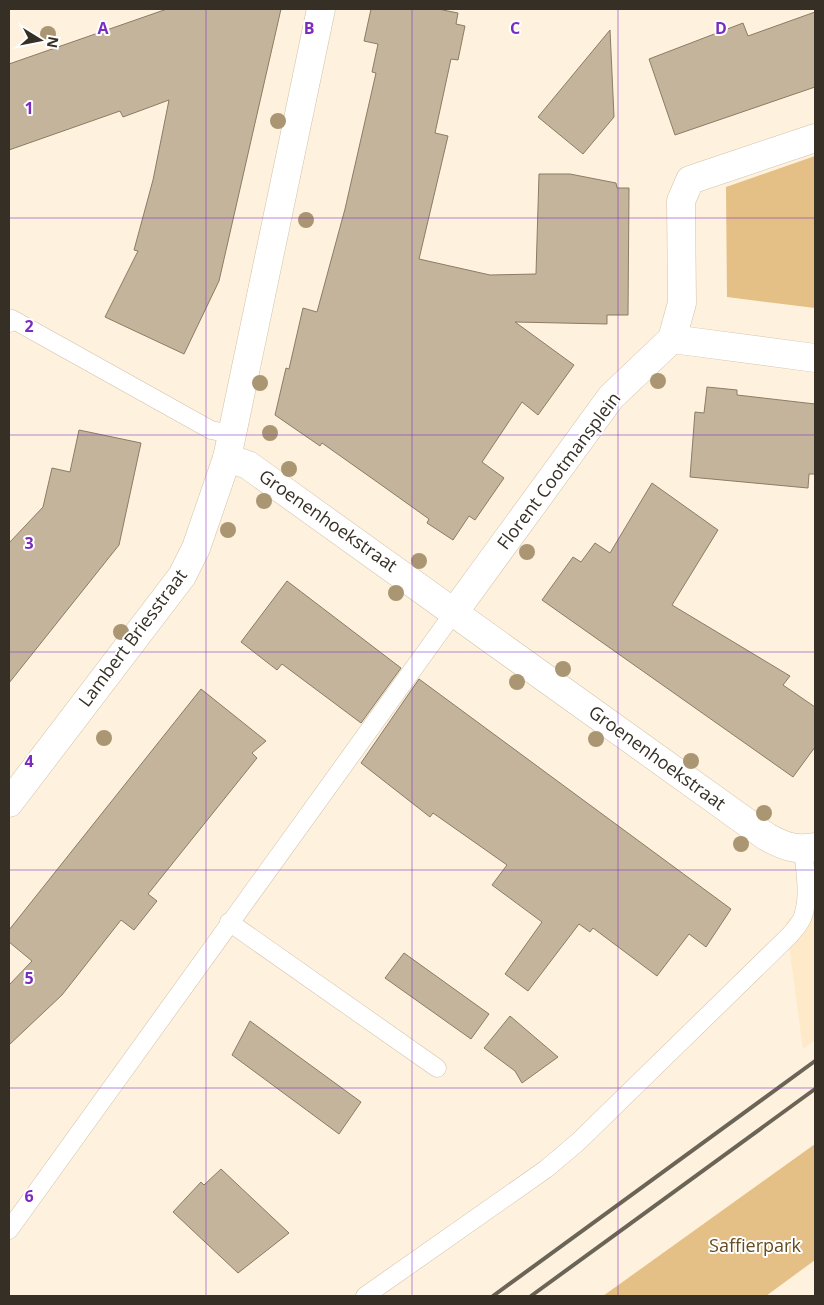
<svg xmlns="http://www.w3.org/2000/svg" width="824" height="1305" font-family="'Open Sans',sans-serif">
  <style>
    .built { fill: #fee9c9 }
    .green { fill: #e4c086 }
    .building { fill: #c4b49c; stroke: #8a7c65 }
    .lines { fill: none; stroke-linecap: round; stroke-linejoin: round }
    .service-casing { stroke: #d1c2a9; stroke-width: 19 }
    .minor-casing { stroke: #d1c2a9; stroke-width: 29 }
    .service { stroke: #fff; stroke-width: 18 }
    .minor { stroke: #fff; stroke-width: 28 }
    .rail { stroke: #6b6457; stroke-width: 4 }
    .tree { fill: #aa9673 }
    .grid { fill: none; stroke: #7b2cbf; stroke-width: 1; stroke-opacity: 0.55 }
    .labels { text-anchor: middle; stroke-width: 4; stroke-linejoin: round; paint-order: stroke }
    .street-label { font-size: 18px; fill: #352f25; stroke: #fff }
    .park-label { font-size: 18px; fill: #654b1d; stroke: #fff }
    .grid-label { font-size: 16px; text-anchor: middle; font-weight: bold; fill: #7b2cbf; stroke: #fff; stroke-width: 4; stroke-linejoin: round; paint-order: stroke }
  </style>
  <rect width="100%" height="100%" fill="#fef1dd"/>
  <path class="built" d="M815,896V1040L803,1049L786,922Z"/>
  <g class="green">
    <path d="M815,156V308L727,297L726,187Z"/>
    <path d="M815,1144V1260L766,1296H603Z"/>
  </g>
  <g class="building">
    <path d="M167,9H281L219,281L184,354L105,317L138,251L134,250L153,180L169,100L123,117L120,111L9,150V64Z"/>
    <path d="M371,9H438L458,13L456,24L465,26L458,60L451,59L435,133L448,136L419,259L490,275L536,274L539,174H570L616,183L617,188H629L628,315H607V324L515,322L574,365L538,415L522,402L482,462L504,478L475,520L469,516L453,540L427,523L429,519L380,484L322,443L320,446L275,415L286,368L289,369L303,308L317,312L345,209L376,73L372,72L378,44L364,41Z"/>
    <path d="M815,12V87L675,135L649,59L743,23L748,36Z"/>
    <path d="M610,30L614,117L583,154L538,117Z"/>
    <path d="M707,387L737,390V395L815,404V474H809L808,488L690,477L695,412L704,413Z"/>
    <path d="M79,430L141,443L119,545L9,683V543L43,507L52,468L70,472Z"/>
    <path d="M652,483L718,530L672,605L790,676L783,685L815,707V747L793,777L542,600L573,557L581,562L595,543L610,553Z"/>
    <path d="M287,581L401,668L361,723L282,664L277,670L241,642Z"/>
    <path d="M419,679L731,909L706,947L689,934L657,976L593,928L590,932L579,924L528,991L505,974L542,922L492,885L507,865L433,813L430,817L361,763Z"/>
    <path d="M201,689L266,741L252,753L257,758L148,894L157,901L134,930L121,920L62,995L9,1045V985L32,961L9,942V930Z"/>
    <path d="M404,953L489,1014L471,1039L385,978Z"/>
    <path d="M510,1016L558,1057L522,1083L515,1071L484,1048Z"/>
    <path d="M250,1021L361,1102L339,1134L232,1055Z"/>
    <path d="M221,1169L289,1233L238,1273L173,1212L201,1182L204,1185Z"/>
  </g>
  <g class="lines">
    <g class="service-casing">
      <g id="service">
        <path d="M9,323L12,319L211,430L231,434"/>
        <path d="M229,922L437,1068"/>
        <path d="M9,1230L455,611"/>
        <path d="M365,1296L546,1169L578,1142L790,935C794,930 801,923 803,916C810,895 805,871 803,849"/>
      </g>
    </g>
    <g class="minor-casing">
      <g id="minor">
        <path d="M672,339L815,358"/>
        <path d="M227,458L248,465L767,837C784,846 796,851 815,847"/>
        <path d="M455,611L611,397L672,339L682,303L681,201L690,180L815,138"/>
        <path d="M9,803L182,576L196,548L227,458L321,9"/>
      </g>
    </g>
    <use href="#service" class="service"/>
    <use href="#minor" class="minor"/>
    <g class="rail">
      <path d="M493,1296L815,1061"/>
      <path d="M531,1296L815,1089"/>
    </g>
  </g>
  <g class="tree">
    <circle cx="48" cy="34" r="8"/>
    <circle cx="278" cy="121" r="8"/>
    <circle cx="306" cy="220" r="8"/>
    <circle cx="658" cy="381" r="8"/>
    <circle cx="260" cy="383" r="8"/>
    <circle cx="270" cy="433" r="8"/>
    <circle cx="289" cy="469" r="8"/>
    <circle cx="264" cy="501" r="8"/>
    <circle cx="228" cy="530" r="8"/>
    <circle cx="527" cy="552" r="8"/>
    <circle cx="419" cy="561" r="8"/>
    <circle cx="396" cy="593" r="8"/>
    <circle cx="121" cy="632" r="8"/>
    <circle cx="563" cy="669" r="8"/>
    <circle cx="517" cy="682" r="8"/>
    <circle cx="104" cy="738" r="8"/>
    <circle cx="596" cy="739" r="8"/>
    <circle cx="691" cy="761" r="8"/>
    <circle cx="764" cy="813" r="8"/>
    <circle cx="741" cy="844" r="8"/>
  </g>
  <path class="grid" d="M206,9V1296M412,9V1296M618,9V1296M9,218H815M9,435H815M9,652H815M9,870H815M9,1088H815"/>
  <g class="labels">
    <g class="street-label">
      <text transform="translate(559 471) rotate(-53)" y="6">Florent Cootmansplein</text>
      <text transform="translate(328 521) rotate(35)" y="6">Groenenhoekstraat</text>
      <text transform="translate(133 638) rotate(-53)" y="6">Lambert Briesstraat</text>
      <text transform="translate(657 758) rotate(36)" y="6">Groenenhoekstraat</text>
    </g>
    <g class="park-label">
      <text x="755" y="1252">Saffierpark</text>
    </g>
  </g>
  <g class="grid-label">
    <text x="103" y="34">A</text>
    <text x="309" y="34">B</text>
    <text x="515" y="34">C</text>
    <text x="721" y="34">D</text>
    <text x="29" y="114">1</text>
    <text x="29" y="332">2</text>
    <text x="29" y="549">3</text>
    <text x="29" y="767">4</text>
    <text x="29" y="984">5</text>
    <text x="29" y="1202">6</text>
  </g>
  <rect width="824" height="1305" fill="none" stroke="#352f25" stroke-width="20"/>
  <g transform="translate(40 40) rotate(100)" stroke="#ffffff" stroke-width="4" paint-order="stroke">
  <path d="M0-4L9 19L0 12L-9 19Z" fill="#352f25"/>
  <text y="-8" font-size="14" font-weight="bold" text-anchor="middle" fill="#352f25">N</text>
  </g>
</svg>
